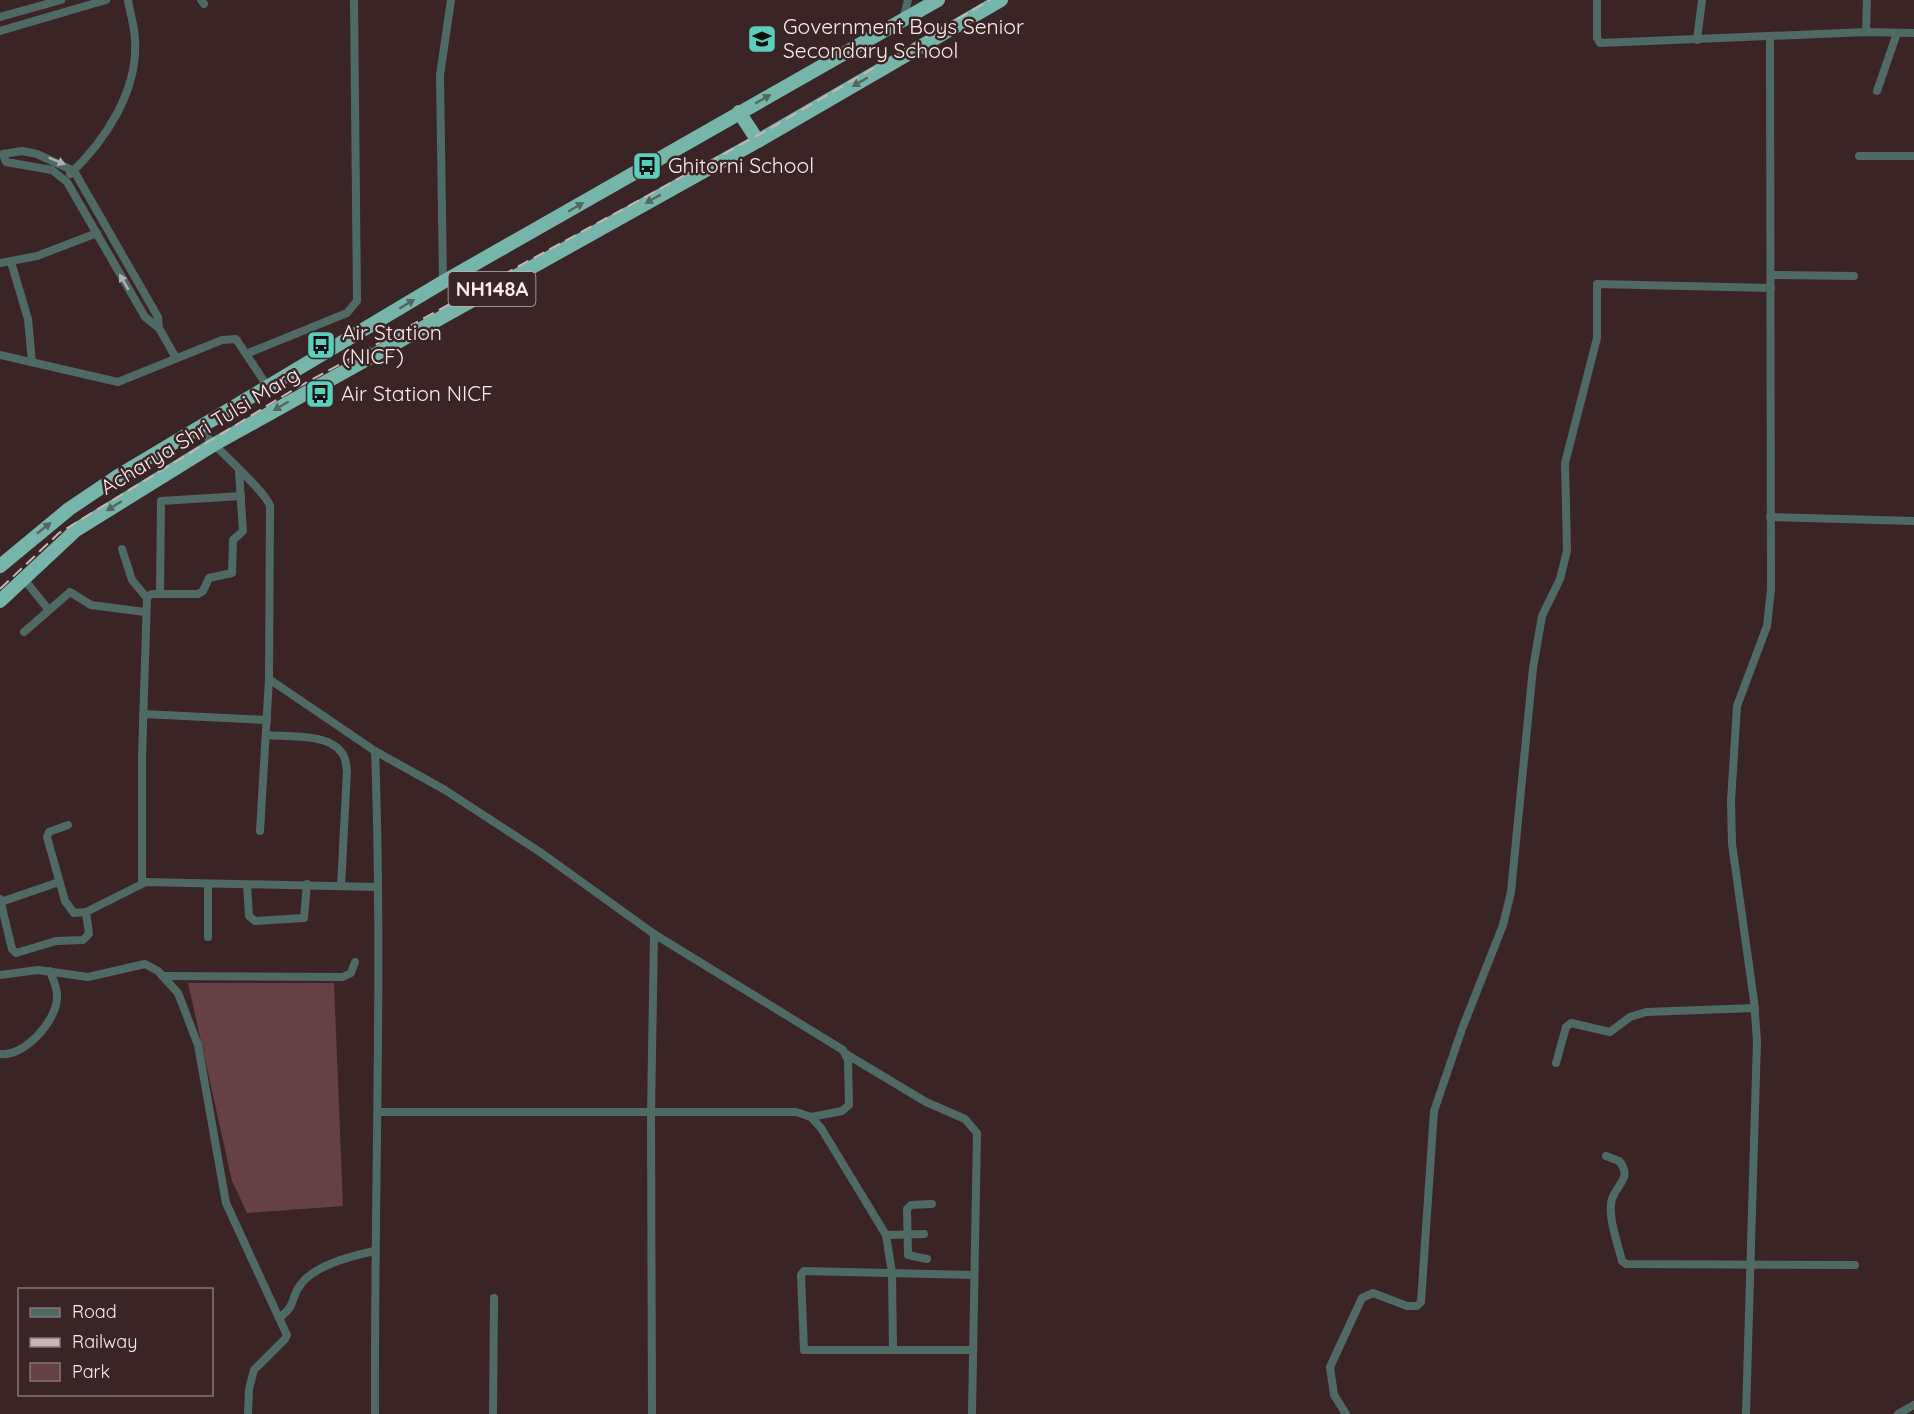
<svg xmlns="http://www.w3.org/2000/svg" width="1914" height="1414" font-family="Quicksand,sans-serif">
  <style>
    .green { fill: #654145 }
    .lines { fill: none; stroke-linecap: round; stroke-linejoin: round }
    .minor { stroke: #4f6a65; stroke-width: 8 }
    .trunk { stroke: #76b5a9; stroke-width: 14 }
    .rail { stroke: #c8b5b7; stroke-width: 2; stroke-dasharray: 12 6; stroke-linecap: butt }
    .oneway { fill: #566561 }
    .oneway2 { fill: #aeb1af }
    .labels { text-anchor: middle; stroke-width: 5; stroke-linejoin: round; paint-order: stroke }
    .shield { fill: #3b2426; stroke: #c2afb1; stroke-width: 1.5 }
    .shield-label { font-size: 20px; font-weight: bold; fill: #fcebec }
    .poi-label { font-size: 21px; fill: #fcebec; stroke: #3b2426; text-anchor: start }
    .street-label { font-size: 21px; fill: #fcebec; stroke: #3b2426 }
  </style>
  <rect width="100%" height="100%" fill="#3b2426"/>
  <path class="green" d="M188,983H334L343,1206L247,1213L232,1181Z"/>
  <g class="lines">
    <g class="minor">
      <path d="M201,0L204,4"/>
      <path d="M1597,0V38L1600,43L1866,32L1914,33"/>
      <path d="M0,17L61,0"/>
      <path d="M903,20L908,0"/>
      <path d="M0,31L106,0"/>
      <path d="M1866,32L1867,0"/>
      <path d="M1697,40L1702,0"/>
      <path d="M1877,91L1897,33"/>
      <path d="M1859,156H1914"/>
      <path d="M70,174C105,141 138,91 135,41C135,27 130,14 128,0"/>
      <path d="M11,262L28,319L32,362"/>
      <path d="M0,263L37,256L97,233"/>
      <path d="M1771,275L1854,276"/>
      <path d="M443,282L440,75L451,0"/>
      <path d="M159,328L145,317L67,182L52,170L6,162L3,154L22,151L37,154L74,171L158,317L159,328L176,358"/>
      <path d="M246,354L347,313L357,301L354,0"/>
      <path d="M0,355L118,382L222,340L236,339L268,387"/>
      <path d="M199,428C213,446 266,491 270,506L269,679L260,831"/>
      <path d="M1770,517L1914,521"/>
      <path d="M122,549L132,580L147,598"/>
      <path d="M23,578L48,609"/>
      <path d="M160,594L161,501L241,496"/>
      <path d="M24,632L70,592L91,605L145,612"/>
      <path d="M269,679L375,751L445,790L540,852L654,934L843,1050L848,1060L849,1105L842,1111L811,1117"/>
      <path d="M143,714L267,720"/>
      <path d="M266,735C286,737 329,733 342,753C346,758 346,765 347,771L341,886"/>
      <path d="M375,751C383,972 374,1193 375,1414"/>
      <path d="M68,825L49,832L47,837L65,901L74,913L86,912L146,882L376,887"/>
      <path d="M142,883V757L147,597L152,594H198L203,591L209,578L232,573L233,540L243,531L239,472"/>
      <path d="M208,885V937"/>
      <path d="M247,885L249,916L255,921L304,918L307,884"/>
      <path d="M0,899L12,949L16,953L56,941L83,940L89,934L86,912"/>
      <path d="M1,902L59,882"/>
      <path d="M0,975L38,970L88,977L145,964L158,971L178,993L198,1045L226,1203L279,1318"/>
      <path d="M163,976L343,977L351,973L355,962"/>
      <path d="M0,1054C24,1057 56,1022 57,998C58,988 53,980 50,971"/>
      <path d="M846,1054L926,1102L965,1119L977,1133L972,1414"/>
      <path d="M1556,1063L1566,1027L1571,1023L1610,1032L1630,1017L1646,1012L1755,1008"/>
      <path d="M378,1112H796L811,1117L821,1128L886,1235L892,1273L893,1350"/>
      <path d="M1606,1156L1619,1161C1633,1177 1617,1184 1612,1199C1607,1216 1618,1244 1622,1261L1626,1264L1855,1265"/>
      <path d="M886,1235L924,1234"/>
      <path d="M927,1259L908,1255L907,1209L911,1205L932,1204"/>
      <path d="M972,1350H804L801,1275L804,1271L974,1275"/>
      <path d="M248,1414L249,1389L254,1370L285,1339L287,1335L279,1318C298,1304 289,1299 301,1284C315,1265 352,1256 374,1251"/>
      <path d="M493,1414L494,1298"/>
      <path d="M652,1414L651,1114L654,934"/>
      <path d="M1346,1414L1334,1395L1330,1367L1362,1298L1373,1293L1407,1306H1417L1421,1302L1434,1111L1462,1029L1503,925L1511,892L1533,668L1542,616L1560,579L1567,551L1565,463L1597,338V284L1771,288"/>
      <path d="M1746,1414L1757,1041L1754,1001L1732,844L1731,801L1737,706L1767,626L1771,589L1770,36"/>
      <path d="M1898,1414L1914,1405"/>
    </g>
    <g class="trunk">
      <path d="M739,112L758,141"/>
      <path d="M0,566L69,509L118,476L443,282L938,0"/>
      <path d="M0,601L76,530L213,445L758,141L1001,0"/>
    </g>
    <path class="rail" d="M0,589L59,533L293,390L771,128L990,0"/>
  </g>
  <defs><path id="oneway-solid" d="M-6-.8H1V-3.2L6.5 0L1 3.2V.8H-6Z" transform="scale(1.5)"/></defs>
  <g class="oneway">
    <use href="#oneway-solid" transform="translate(860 82) rotate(150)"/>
    <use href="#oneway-solid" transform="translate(763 99) rotate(-30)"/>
    <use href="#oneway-solid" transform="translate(653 199) rotate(151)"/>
    <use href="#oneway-solid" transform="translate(576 207) rotate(-30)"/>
    <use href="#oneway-solid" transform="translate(407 304) rotate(-31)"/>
    <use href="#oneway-solid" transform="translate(281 406) rotate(150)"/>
    <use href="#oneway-solid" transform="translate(114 506) rotate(148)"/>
    <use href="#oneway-solid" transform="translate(44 528) rotate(-38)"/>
  </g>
  <g class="oneway2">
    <use href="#oneway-solid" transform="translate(57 161) rotate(22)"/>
    <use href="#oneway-solid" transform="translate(124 282) rotate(-120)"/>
  </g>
  <defs>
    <g id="school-square" transform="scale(1.5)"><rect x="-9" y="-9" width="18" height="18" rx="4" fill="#5bcebc" stroke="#3b2426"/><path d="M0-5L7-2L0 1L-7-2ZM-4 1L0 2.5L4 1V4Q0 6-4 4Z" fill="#111"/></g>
    <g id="bus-square" transform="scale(1.5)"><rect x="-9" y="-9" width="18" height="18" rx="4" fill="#5bcebc" stroke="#3b2426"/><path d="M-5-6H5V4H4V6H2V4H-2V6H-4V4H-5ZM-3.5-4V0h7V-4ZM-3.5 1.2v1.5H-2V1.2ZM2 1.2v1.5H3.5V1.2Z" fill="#111"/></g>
  </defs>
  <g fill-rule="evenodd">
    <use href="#school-square" x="762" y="39"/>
    <use href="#bus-square" x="647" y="166"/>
    <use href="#bus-square" x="321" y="345"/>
    <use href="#bus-square" x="320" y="394"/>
  </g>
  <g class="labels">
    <rect class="shield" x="448.5" y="272" width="87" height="34" rx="4.5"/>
    <g class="shield-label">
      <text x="492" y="296">NH148A</text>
    </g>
    <g class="poi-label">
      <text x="783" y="34">Government Boys Senior<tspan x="783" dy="24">Secondary School</tspan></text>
      <text x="668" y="173">Ghitorni School</text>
      <text x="342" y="340">Air Station<tspan x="342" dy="24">(NICF)</tspan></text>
      <text x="341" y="401">Air Station NICF</text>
    </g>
    <g class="street-label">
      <text transform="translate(200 431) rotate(-31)" y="7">Acharya Shri Tulsi Marg</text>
    </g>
  </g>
  <rect x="18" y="1288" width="195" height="108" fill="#3b2426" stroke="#887475" stroke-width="1.5"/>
  <rect x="30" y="1308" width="30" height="9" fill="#4f6a65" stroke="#887475" stroke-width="1.5"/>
  <text x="72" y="1318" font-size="18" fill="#fcebec">Road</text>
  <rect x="30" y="1338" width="30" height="9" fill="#c8b5b7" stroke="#887475" stroke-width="1.5"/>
  <text x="72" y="1348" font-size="18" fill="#fcebec">Railway</text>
  <rect x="30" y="1363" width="30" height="18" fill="#654145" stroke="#887475" stroke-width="1.5"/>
  <text x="72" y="1378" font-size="18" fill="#fcebec">Park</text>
</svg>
